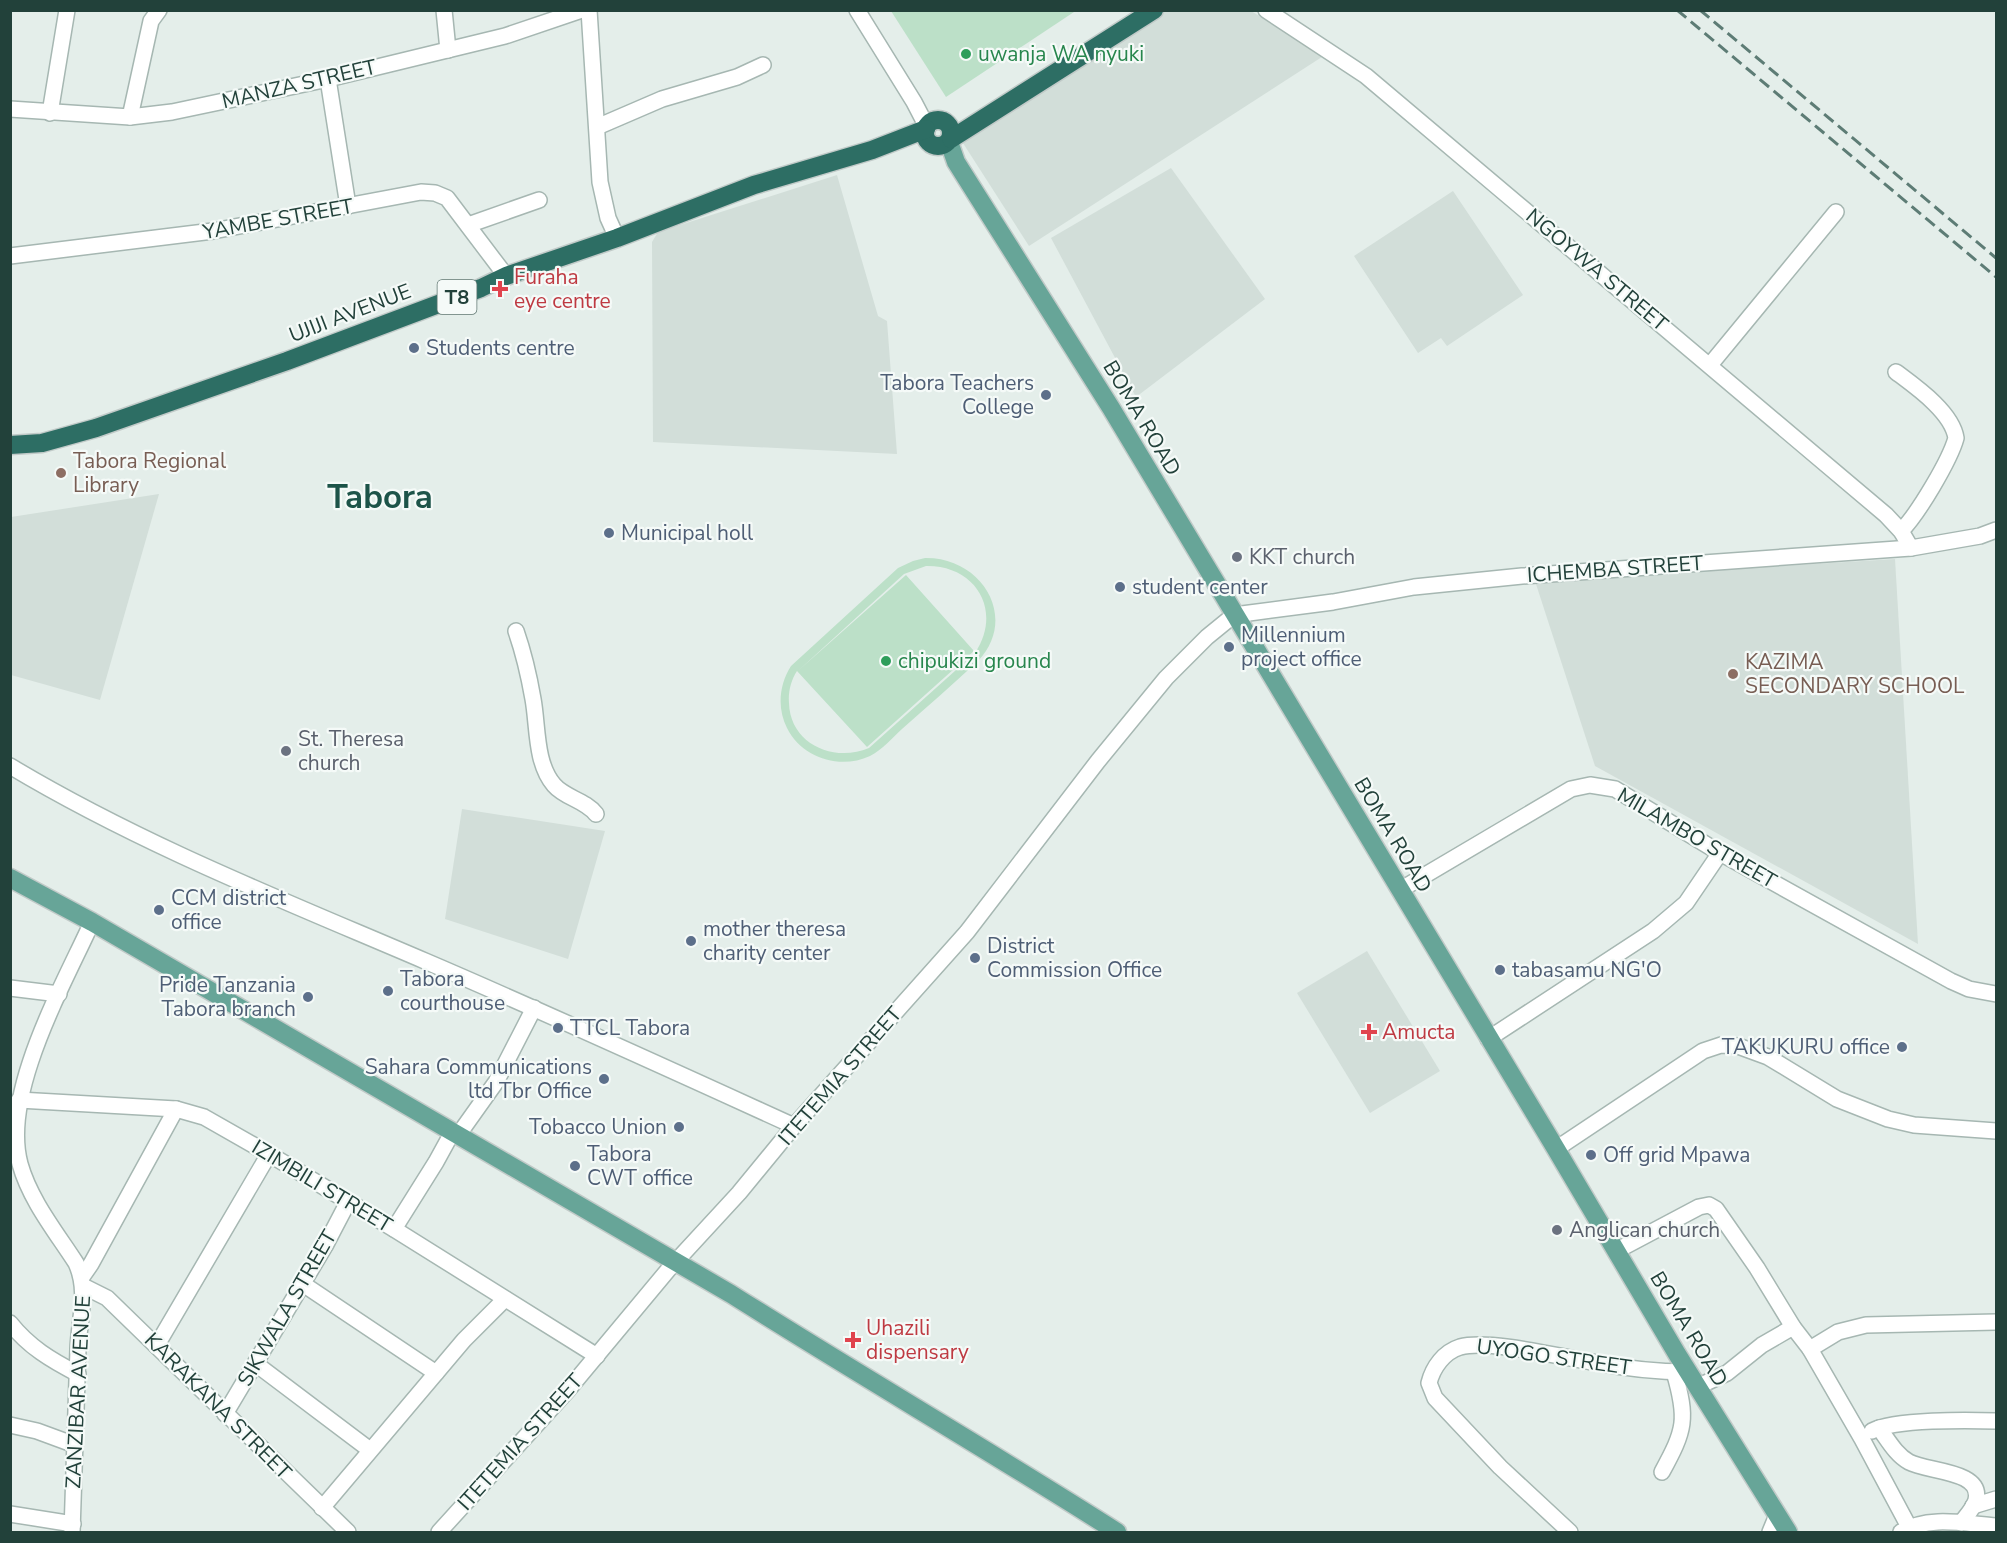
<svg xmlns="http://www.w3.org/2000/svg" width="2007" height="1543" font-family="'Nunito Sans',sans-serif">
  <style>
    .built { fill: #d2ded9 }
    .green { fill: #bce0c8; fill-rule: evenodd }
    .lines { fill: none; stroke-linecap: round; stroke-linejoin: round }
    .minor-casing { stroke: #a6b7b2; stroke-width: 18 }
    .major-casing { stroke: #c1cac8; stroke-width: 21 }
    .highway-casing { stroke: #c1cac8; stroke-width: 21 }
    .minor { stroke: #fff; stroke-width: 15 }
    .major { stroke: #67a598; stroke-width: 18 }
    .highway { stroke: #2d6e64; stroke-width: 18 }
    .rail { stroke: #5d7c75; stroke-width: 3; stroke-dasharray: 12 6; stroke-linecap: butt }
    .leisure-dot { fill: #2e9e5b; stroke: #f5faf8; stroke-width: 2 }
    .health-dot { fill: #e0444e; stroke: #f5faf8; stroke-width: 2 }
    .service-dot { fill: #5c6f8a; stroke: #f5faf8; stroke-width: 2 }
    .education-dot { fill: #8d6e63; stroke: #f5faf8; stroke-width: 2 }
    .worship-dot { fill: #6b7280; stroke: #f5faf8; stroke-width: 2 }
    .labels { text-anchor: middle; stroke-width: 4.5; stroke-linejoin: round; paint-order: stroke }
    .shield { fill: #f5faf8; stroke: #617873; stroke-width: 1.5 }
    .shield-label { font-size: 20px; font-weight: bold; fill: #22413a }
    .leisure-label { font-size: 21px; fill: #27864d; stroke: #f5faf8; text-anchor: start }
    .street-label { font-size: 21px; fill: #22413a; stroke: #f5faf8 }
    .health-label { font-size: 21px; fill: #be3a42; stroke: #f5faf8; text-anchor: start }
    .service-label { font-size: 21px; fill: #4e5e75; stroke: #f5faf8; text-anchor: start }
    .education-label { font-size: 21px; fill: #785e54; stroke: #f5faf8; text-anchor: start }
    .worship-label { font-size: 21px; fill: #5b616d; stroke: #f5faf8; text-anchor: start }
    .town-label { font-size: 33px; font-weight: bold; fill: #1d5449; stroke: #f5faf8 }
  </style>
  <rect width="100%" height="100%" fill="#e4eeea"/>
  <g class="built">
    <path d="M1164,11H1251L1325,55L1029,246L961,140Z"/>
    <path d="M1171,168L1265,299L1136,397L1051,238Z"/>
    <path d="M837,175L878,316L887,321L897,454L653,442L652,242L658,232Z"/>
    <path d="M1453,191L1523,295L1447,346L1441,338L1418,353L1354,256Z"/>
    <path d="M159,494L100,700L11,675V517Z"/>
    <path d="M1895,559L1918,944L1595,766L1535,581Z"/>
    <path d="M462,809L605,831L568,959L445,919Z"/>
    <path d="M1367,951L1440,1071L1370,1113L1297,993Z"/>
  </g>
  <g class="green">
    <path d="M1077,10L946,97L891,11V10Z"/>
    <path d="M925,558C982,557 1019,618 978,661C953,684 927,707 902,729C892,738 882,750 870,756C840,770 802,758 787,728C777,708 779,685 791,666L898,568L913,561ZM926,566C976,565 1003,611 975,653L869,748C834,763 790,744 789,703C788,692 791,680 797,671L867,747L974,651L906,575L799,670L904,574Z"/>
  </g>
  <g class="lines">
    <g class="minor-casing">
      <g id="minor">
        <path d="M444,10L448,50"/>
        <path d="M589,10L600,182L608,218L617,238"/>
        <path d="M857,10L914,102L927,127"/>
        <path d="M1266,10L1366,76L1886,515L1901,531L1911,548"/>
        <path d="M328,79L348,206"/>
        <path d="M10,109L130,117L172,112L328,79L505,36L582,10"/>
        <path d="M50,113L67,10"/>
        <path d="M130,117L151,21L159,10"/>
        <path d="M597,127L662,99L737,77L763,65"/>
        <path d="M468,225L539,200"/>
        <path d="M10,256L213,231L421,192L435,193L447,198L506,276"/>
        <path d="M1710,365L1836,212"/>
        <path d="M1896,372C1916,387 1952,412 1956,438C1950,460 1918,514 1901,531"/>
        <path d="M516,631C524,654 529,676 533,699C538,726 535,763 554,785C565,798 585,800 596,814"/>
        <path d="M10,766C142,845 285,901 425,961C549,1014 671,1070 794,1126"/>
        <path d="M1400,890L1571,789L1590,785L1615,789L1720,853L1951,981L1969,989L1996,994"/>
        <path d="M10,988L59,994"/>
        <path d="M1488,1039L1653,931L1686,903L1720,853"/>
        <path d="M19,1100L176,1109L204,1117L269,1154L394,1229L597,1356"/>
        <path d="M459,1134L496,1082L534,1008"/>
        <path d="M1556,1149L1703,1051L1721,1045L1738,1046L1768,1057L1837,1099L1888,1119L1914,1125L1996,1131"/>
        <path d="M394,1229L436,1162L453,1131"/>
        <path d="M1616,1251L1699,1207L1709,1205L1716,1209L1757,1268L1793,1327L1810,1349L1862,1439L1909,1527"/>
        <path d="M82,1277L91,1264L176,1109"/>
        <path d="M303,1284L436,1373"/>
        <path d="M83,1286L107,1298L348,1532"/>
        <path d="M10,1323C29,1347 51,1360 78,1374"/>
        <path d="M157,1345L269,1154"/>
        <path d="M1810,1349L1838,1332L1866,1325L1996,1322"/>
        <path d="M256,1364L370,1450"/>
        <path d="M1697,1387L1727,1373L1762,1345L1793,1327"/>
        <path d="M225,1414L325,1246L348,1202"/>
        <path d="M10,1425L37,1431L75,1445"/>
        <path d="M1879,1428C1888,1440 1896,1455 1909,1462C1927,1472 1983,1470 1976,1500C1974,1508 1966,1516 1961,1523"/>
        <path d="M1872,1431C1894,1419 1969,1420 1996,1421"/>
        <path d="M1662,1472C1685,1430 1688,1419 1674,1372"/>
        <path d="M1973,1506L1996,1499"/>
        <path d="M322,1508L464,1340L505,1299"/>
        <path d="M10,1514L73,1524"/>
        <path d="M72,1532C74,1471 76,1410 78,1349C79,1319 89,1291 76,1263C56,1232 30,1200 20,1164C1,1094 63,986 92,922"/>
        <path d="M439,1532L568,1390L668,1270L739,1193L794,1126L967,932L1098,761L1166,678L1207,637L1234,615L1333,602L1414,587L1522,576L1911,548L1980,536L1996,530"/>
        <path d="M1570,1532L1500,1467L1435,1398L1429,1383C1433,1367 1444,1352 1460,1347C1488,1339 1561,1357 1592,1362C1623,1368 1656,1372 1688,1372"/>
        <path d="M1770,1532L1777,1515"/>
        <path d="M1901,1532C1929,1515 1966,1524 1996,1526"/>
      </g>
    </g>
    <g class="major-casing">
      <g id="major">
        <path d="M949,142L956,162L1111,408L1556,1149L1677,1354L1788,1532"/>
        <path d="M10,878L92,922L731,1294C859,1375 990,1451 1117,1532"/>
      </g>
    </g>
    <g class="highway-casing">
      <g id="highway">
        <circle cx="938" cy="133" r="13"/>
        <path d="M951,139L1154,10"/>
        <path d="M10,445L42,443L96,428L287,361L481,288L506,276L617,238L754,185L872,150L926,129"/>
      </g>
    </g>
    <use href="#minor" class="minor"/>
    <use href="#major" class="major"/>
    <use href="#highway" class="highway"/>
    <g class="rail">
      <path d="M1677,10L1996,277"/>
      <path d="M1700,10L1996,258"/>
    </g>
  </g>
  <g class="leisure-dot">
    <circle cx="966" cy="54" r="6"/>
    <circle cx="886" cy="661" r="6"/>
  </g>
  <g class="health-dot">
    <path d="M497 280h6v6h6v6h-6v6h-6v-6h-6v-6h6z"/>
    <path d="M1366 1023h6v6h6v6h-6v6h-6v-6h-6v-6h6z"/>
    <path d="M850 1331h6v6h6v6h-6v6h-6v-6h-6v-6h6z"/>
  </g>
  <g class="service-dot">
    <circle cx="414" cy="348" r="6"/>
    <circle cx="1046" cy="395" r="6"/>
    <circle cx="609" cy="533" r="6"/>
    <circle cx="1120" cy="587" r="6"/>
    <circle cx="1229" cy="647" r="6"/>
    <circle cx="159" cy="910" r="6"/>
    <circle cx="691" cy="941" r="6"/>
    <circle cx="975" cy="958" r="6"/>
    <circle cx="1500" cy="970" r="6"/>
    <circle cx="388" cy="991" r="6"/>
    <circle cx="308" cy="997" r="6"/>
    <circle cx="558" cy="1028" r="6"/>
    <circle cx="1902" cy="1047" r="6"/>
    <circle cx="604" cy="1079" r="6"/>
    <circle cx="679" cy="1127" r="6"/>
    <circle cx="1591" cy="1155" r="6"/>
    <circle cx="575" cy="1166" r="6"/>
  </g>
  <g class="education-dot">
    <circle cx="61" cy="473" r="6"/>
    <circle cx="1733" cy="674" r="6"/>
  </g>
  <g class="worship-dot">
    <circle cx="1237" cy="557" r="6"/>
    <circle cx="286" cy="751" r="6"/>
    <circle cx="1557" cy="1230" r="6"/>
  </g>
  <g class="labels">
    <rect class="shield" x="437.5" y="280" width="39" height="34" rx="4.5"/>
    <g class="shield-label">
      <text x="457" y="304">T8</text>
    </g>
    <g class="leisure-label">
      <text x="978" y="61">uwanja WA nyuki</text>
      <text x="898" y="668">chipukizi ground</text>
    </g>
    <g class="street-label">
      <text transform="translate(299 84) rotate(-13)" y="7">MANZA STREET</text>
      <text transform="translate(278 219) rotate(-10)" y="7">YAMBE STREET</text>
      <text transform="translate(1597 270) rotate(40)" y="7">NGOYWA STREET</text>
      <text transform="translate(350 313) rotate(-21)" y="7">UJIJI AVENUE</text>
      <text transform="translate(1142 418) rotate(59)" y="7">BOMA ROAD</text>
      <text transform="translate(1615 569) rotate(-4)" y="7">ICHEMBA STREET</text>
      <text transform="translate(1393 835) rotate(59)" y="7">BOMA ROAD</text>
      <text transform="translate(1697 838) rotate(30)" y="7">MILAMBO STREET</text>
      <text transform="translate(840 1076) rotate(-49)" y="7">ITETEMIA STREET</text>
      <text transform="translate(322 1186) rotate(31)" y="7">IZIMBILI STREET</text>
      <text transform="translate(287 1308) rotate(-60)" y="7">SIKWALA STREET</text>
      <text transform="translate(1689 1329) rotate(59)" y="7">BOMA ROAD</text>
      <text transform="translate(1554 1357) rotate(8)" y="7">UYOGO STREET</text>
      <text transform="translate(78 1392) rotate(-87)" y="7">ZANZIBAR AVENUE</text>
      <text transform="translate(218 1406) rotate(45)" y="7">KARAKANA STREET</text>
      <text transform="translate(520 1442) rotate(-48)" y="7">ITETEMIA STREET</text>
    </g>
    <g class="health-label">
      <text x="514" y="284">Furaha<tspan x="514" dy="24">eye centre</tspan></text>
      <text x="1382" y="1039">Amucta</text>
      <text x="866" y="1335">Uhazili<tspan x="866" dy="24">dispensary</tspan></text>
    </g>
    <g class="service-label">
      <text x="426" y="355">Students centre</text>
      <text x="1034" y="390" text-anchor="end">Tabora Teachers<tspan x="1034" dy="24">College</tspan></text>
      <text x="621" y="540">Municipal holl</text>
      <text x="1132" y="594">student center</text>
      <text x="1241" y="642">Millennium<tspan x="1241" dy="24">project office</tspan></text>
      <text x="171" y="905">CCM district<tspan x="171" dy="24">office</tspan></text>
      <text x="703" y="936">mother theresa<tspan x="703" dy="24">charity center</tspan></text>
      <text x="987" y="953">District<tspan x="987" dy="24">Commission Office</tspan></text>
      <text x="1512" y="977">tabasamu NG'O</text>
      <text x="400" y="986">Tabora<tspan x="400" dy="24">courthouse</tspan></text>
      <text x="296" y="992" text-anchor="end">Pride Tanzania<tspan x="296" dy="24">Tabora branch</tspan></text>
      <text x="570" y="1035">TTCL Tabora</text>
      <text x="1890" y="1054" text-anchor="end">TAKUKURU office</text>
      <text x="592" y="1074" text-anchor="end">Sahara Communications<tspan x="592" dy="24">ltd Tbr Office</tspan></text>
      <text x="667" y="1134" text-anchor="end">Tobacco Union</text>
      <text x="587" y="1161">Tabora<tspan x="587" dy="24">CWT office</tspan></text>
      <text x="1603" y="1162">Off grid Mpawa</text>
    </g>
    <g class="education-label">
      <text x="73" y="468">Tabora Regional<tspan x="73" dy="24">Library</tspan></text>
      <text x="1745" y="669">KAZIMA<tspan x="1745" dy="24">SECONDARY SCHOOL</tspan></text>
    </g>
    <g class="worship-label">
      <text x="1249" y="564">KKT church</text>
      <text x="298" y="746">St. Theresa<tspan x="298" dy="24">church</tspan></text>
      <text x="1569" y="1237">Anglican church</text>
    </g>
    <g class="town-label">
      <text x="380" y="508">Tabora</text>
    </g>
  </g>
  <rect width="2007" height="1543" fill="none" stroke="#22413a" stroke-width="24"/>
</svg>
